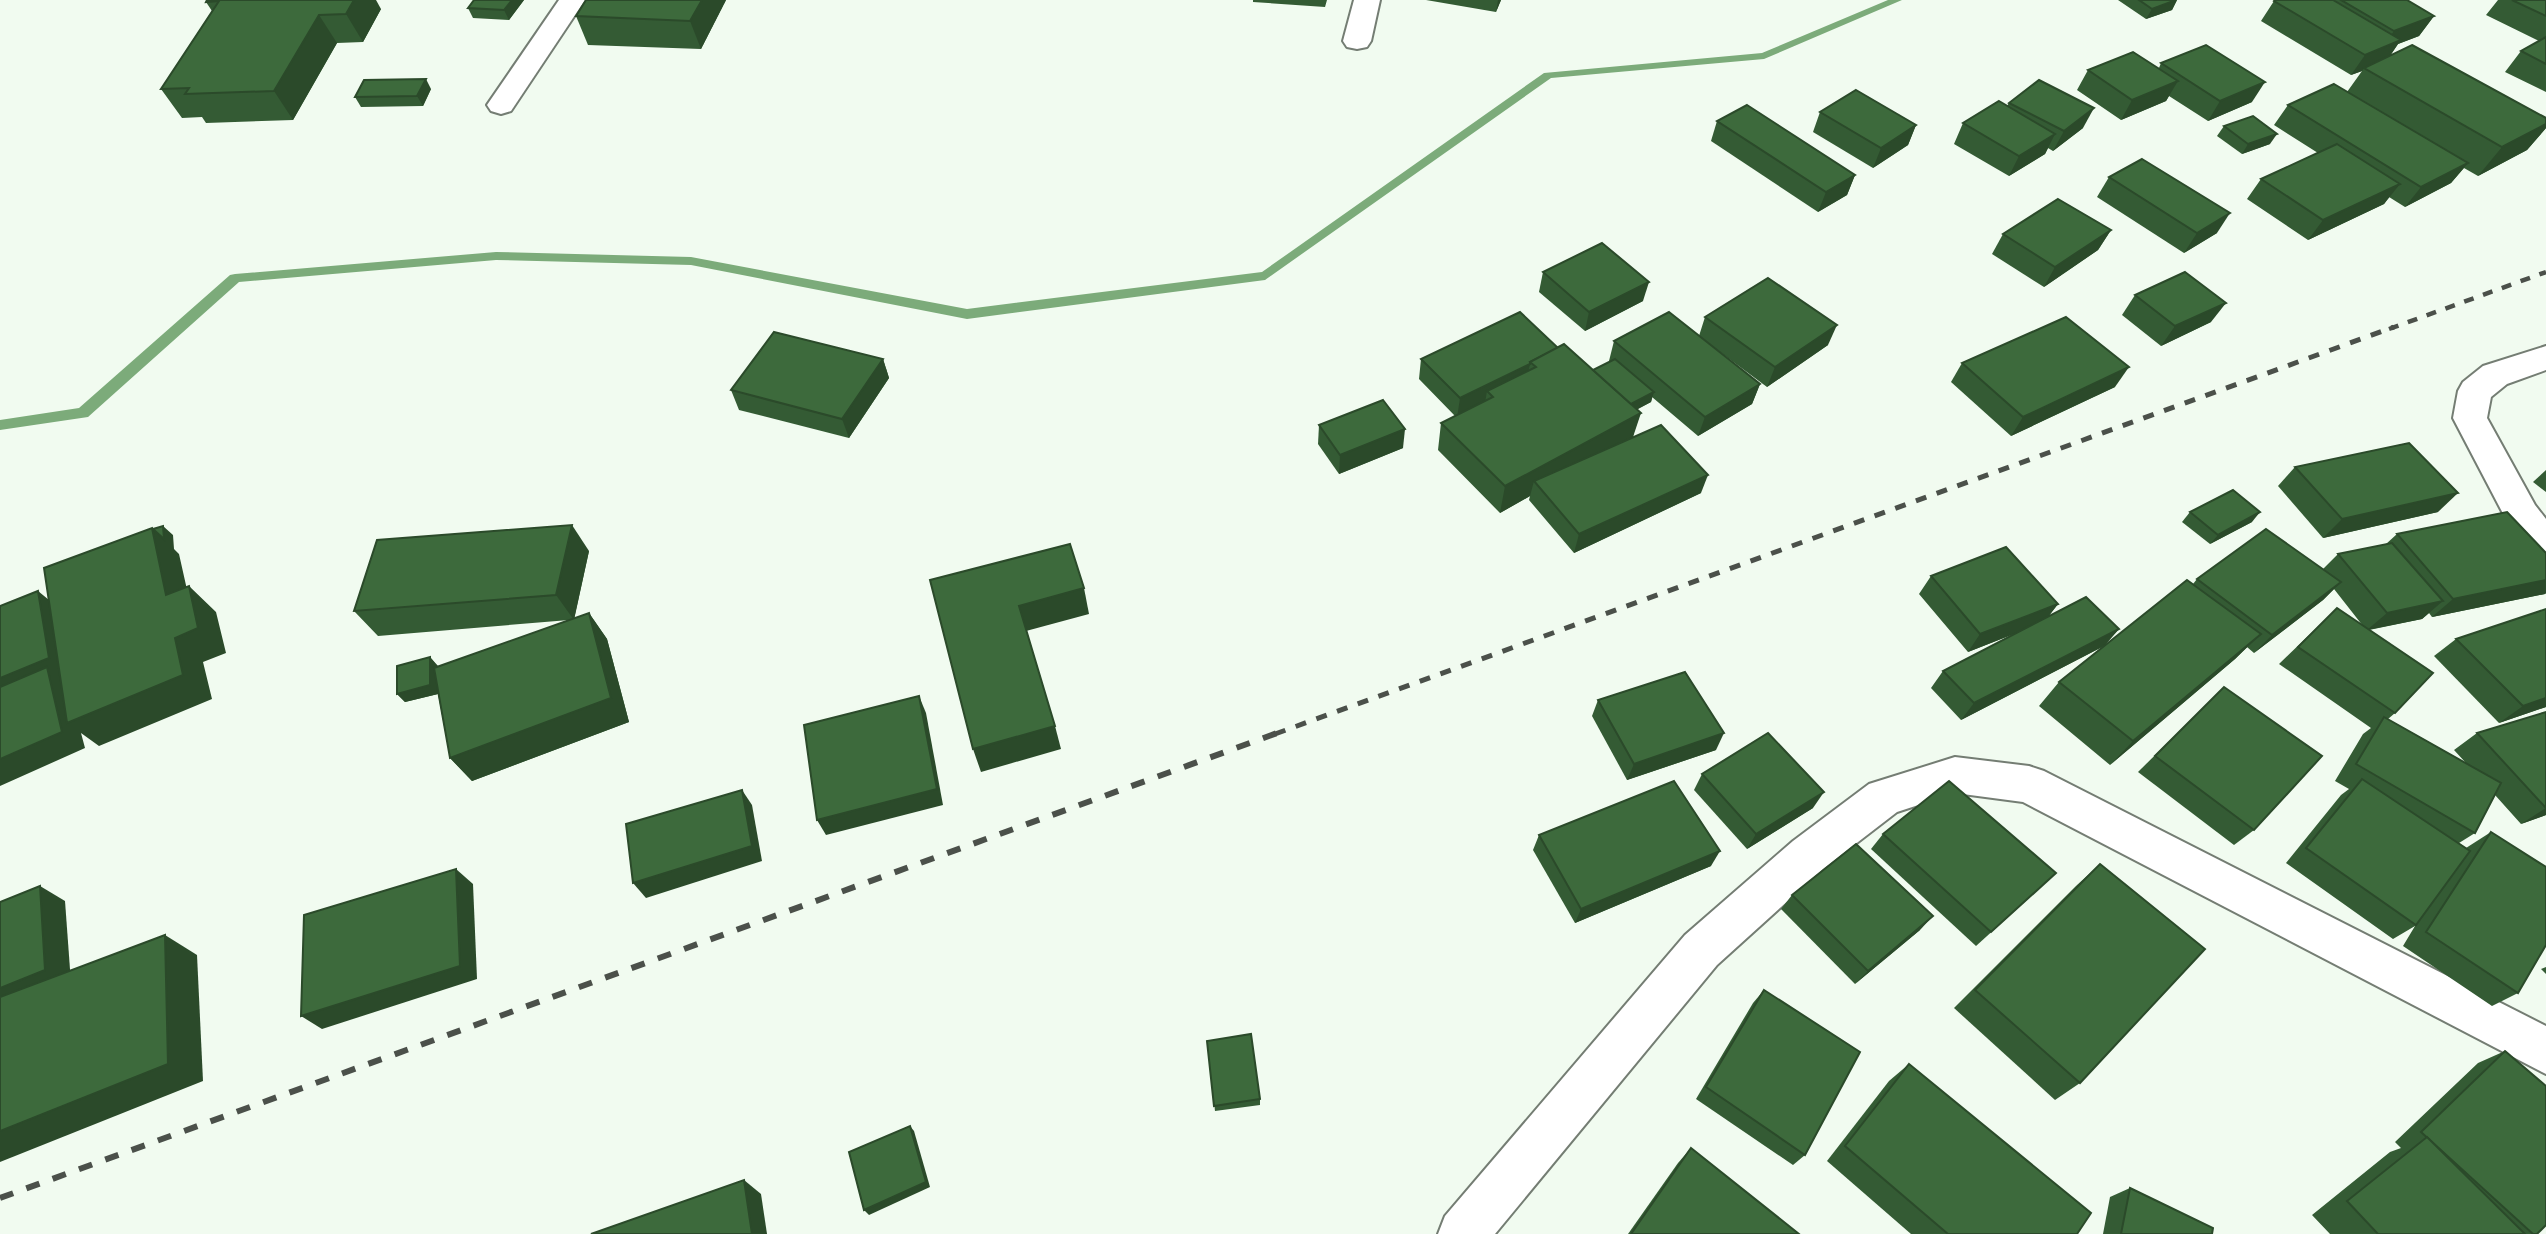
<svg xmlns="http://www.w3.org/2000/svg" width="2546" height="1234" font-family="'Exo 2',sans-serif">
  <style>
    .lines { fill: none; stroke-linecap: round; stroke-linejoin: round }
    .stream { fill: #7cab7a; fill-rule: evenodd }
    .street-casing { stroke: #747d73; stroke-width: 4 }
    .street { fill: #fff; fill-rule: evenodd }
    .rail-far2 { stroke: #4b504a; stroke-width: 4.5; stroke-dasharray: 10 10; stroke-linecap: butt }
    .rail-far1 { stroke: #4b504a; stroke-width: 5; stroke-dasharray: 11 11; stroke-linecap: butt }
    .rail { stroke: #4b504a; stroke-width: 6; stroke-dasharray: 14 14; stroke-linecap: butt }
    .wall { fill: #345b34 }
    .shaded-wall { fill: #2b4a2a }
    .building { fill: #3d6a3c; stroke: #2b4a2a; stroke-width: 2 }
  </style>
  <rect width="100%" height="100%" fill="#f1fbf0"/>
  <g class="lines">
    <path class="stream" d="M1888,0H1902L1764,59L1551,78L1265,280L967,319L691,265L496,260L239,282L88,417L0,430V420L79,408L230,275L235,274L496,252L691,257L967,309L1262,272L1544,73L1762,53Z"/>
    <g class="street-casing">
      <g id="street">
        <path d="M559,0H585L511,111L501,114L491,111L487,105Z"/>
        <path d="M1354,0H1380L1371,41L1367,47L1357,49L1347,47L1343,41Z"/>
        <path d="M2546,346V370L2507,384L2491,397L2487,418L2535,505L2546,519V560L2533,555L2509,525L2453,418L2458,391L2463,382L2483,366Z"/>
        <path d="M1955,757L2029,766L2044,771L2546,1026V1074L2023,802L1955,793L1897,812L1823,869L1717,965L1495,1234H1438L1445,1216L1685,935L1793,841L1869,784Z"/>
      </g>
    </g>
    <use href="#street" class="street"/>
    <path class="rail-far2" d="M2389,329L2546,272"/>
    <path class="rail-far1" d="M1275,734L2394,327"/>
    <path class="rail" d="M0,1198L1280,732"/>
  </g>
  <g class="wall">
    <path d="M207,0L381,9L363,42L337,43L293,120L206,123L202,117L182,118L161,89L212,11L206,2Z"/>
    <path d="M474,0H524L509,20L473,18L468,8Z"/>
    <path d="M726,0L701,49L588,45L576,16Z"/>
    <path d="M1253,0H1327L1325,7L1253,2Z"/>
    <path d="M1426,0H1501L1496,12Z"/>
    <path d="M2118,0H2177L2172,10L2146,19Z"/>
    <path d="M2275,0H2407L2434,16L2419,36L2398,44L2390,56L2546,118V128L2527,150L2478,176L2464,168L2451,183L2405,207L2389,197L2384,204L2308,240L2247,199L2261,179L2318,153L2274,125L2288,105L2347,92L2362,71L2351,75L2261,21L2274,1Z"/>
    <path d="M2498,0H2546V92L2505,72L2521,51L2539,41L2486,15Z"/>
    <path d="M2161,63L2252,102L2208,121L2169,96L2166,101L2121,120L2077,90L2088,70L2159,68Z"/>
    <path d="M431,89L423,106L361,107L355,97Z"/>
    <path d="M2009,103L2083,128L2053,151L2048,148L2045,154L2009,176L1954,144L1963,123L2007,106Z"/>
    <path d="M1820,112L1916,125L1908,145L1873,168L1813,132Z"/>
    <path d="M1717,121L1855,175L1847,195L1818,212L1711,141Z"/>
    <path d="M2224,126L2270,144L2242,154L2217,136Z"/>
    <path d="M2109,177L2217,233L2184,253L2097,197Z"/>
    <path d="M2111,230L2098,250L2044,287L1992,254L2003,234Z"/>
    <path d="M1543,272L1643,301L1585,331L1539,292Z"/>
    <path d="M2135,295L2211,322L2161,346L2122,315Z"/>
    <path d="M1705,317L1828,345L1767,387L1712,346L1760,384L1752,404L1698,436L1652,397L1651,402L1637,409L1633,437L1701,493L1574,553L1529,500L1530,496L1500,513L1438,450L1441,423L1455,416L1419,379L1421,359L1558,348L1593,370L1610,362L1609,361L1614,341L1699,336Z"/>
    <path d="M883,359L889,378L849,438L739,410L731,390Z"/>
    <path d="M1962,363L2115,387L2011,436L1951,382Z"/>
    <path d="M1319,425L1403,448L1339,474L1318,444Z"/>
    <path d="M2295,467L2438,512L2323,538L2278,486Z"/>
    <path d="M2546,470V492L2533,482Z"/>
    <path d="M2190,512L2252,522L2210,544L2182,522Z"/>
    <path d="M2397,534L2546,553V593L2545,594L2432,617L2429,613L2422,619L2369,630L2395,713L2388,719L2466,763L2454,750L2477,733L2546,712V815L2521,824L2495,795L2475,833L2459,843L2466,848L2491,832L2518,993L2492,1006L2403,946L2415,926L2393,939L2286,863L2341,795L2349,789L2335,781L2363,734L2371,728L2279,664L2337,608L2363,626L2334,589L2323,600L2254,653L2247,647L2235,659L2110,765L2039,706L2059,682L2193,584L2197,579L2323,569L2338,554L2386,544Z"/>
    <path d="M589,551L574,619L589,613L607,639L629,722L472,781L450,758L438,694L405,702L397,694L430,657L438,667L569,620L378,636L354,611Z"/>
    <path d="M1931,576L2058,604L2048,617L2119,629L2104,646L1961,720L1931,688L1943,671L2019,632L1968,652L1919,594Z"/>
    <path d="M2546,609V707L2499,723L2434,656L2456,639Z"/>
    <path d="M2224,687L2254,830L2234,845L2138,772Z"/>
    <path d="M1598,700L1716,750L1627,780L1592,716Z"/>
    <path d="M1702,774L1813,808L1747,849L1694,790Z"/>
    <path d="M1883,834L2040,888L1976,946L1871,849Z"/>
    <path d="M1539,835L1711,866L1575,923L1533,850Z"/>
    <path d="M2100,864L2080,1083L2055,1100L1954,1008L2076,886Z"/>
    <path d="M1792,895L1920,930L1855,984L1781,909Z"/>
    <path d="M2546,967V974L2541,969Z"/>
    <path d="M1764,990L1805,1155L1793,1165L1696,1099L1753,1003Z"/>
    <path d="M1207,1041L1260,1099V1105L1215,1111Z"/>
    <path d="M2505,1051L2537,1234H2330L2312,1215L2390,1152L2401,1148L2395,1142L2478,1063Z"/>
    <path d="M1909,1064L2077,1234H1911L1827,1161L1889,1081Z"/>
    <path d="M1691,1148L1799,1234H1628L1678,1163Z"/>
    <path d="M2130,1188L2212,1234H2103L2110,1197Z"/>
  </g>
  <g class="shaded-wall">
    <path d="M354,0H376L381,9L363,42L346,14Z"/>
    <path d="M512,0H524L509,20L504,10Z"/>
    <path d="M702,0H726L701,49L690,21Z"/>
    <path d="M1498,0H1501L1496,12Z"/>
    <path d="M2177,0L2172,10L2146,19L2152,9Z"/>
    <path d="M319,15L337,43L293,120L274,91Z"/>
    <path d="M2434,16L2419,36L2398,44L2387,60L2364,68L2362,71L2351,75L2365,55L2382,48L2394,31Z"/>
    <path d="M426,79L431,89L423,106L417,96Z"/>
    <path d="M2178,81L2166,101L2121,120L2132,100Z"/>
    <path d="M2265,82L2252,102L2208,121L2220,101Z"/>
    <path d="M2094,108L2083,128L2053,151L2064,131Z"/>
    <path d="M2546,124V128L2527,150L2478,176L2502,147Z"/>
    <path d="M1916,125L1908,145L1873,168L1881,148Z"/>
    <path d="M2055,134L2045,154L2009,176L2019,156Z"/>
    <path d="M2277,134L2270,144L2242,154L2248,144Z"/>
    <path d="M2468,163L2451,183L2405,207L2421,187Z"/>
    <path d="M1855,175L1847,195L1818,212L1826,192Z"/>
    <path d="M2400,184L2384,204L2308,240L2323,220Z"/>
    <path d="M2230,213L2217,233L2184,253L2197,233Z"/>
    <path d="M2111,230L2098,250L2044,287L2055,267Z"/>
    <path d="M1649,282L1643,301L1585,331L1589,312Z"/>
    <path d="M2226,303L2211,322L2161,346L2175,326Z"/>
    <path d="M1837,325L1828,345L1767,387L1775,367Z"/>
    <path d="M883,359L889,378L849,438L842,419Z"/>
    <path d="M1530,364L1526,383L1487,391L1485,403L1457,418L1460,398Z"/>
    <path d="M2129,367L2115,387L2011,436L2023,417Z"/>
    <path d="M1760,384L1752,404L1698,436L1705,417Z"/>
    <path d="M1654,392L1651,402L1616,421L1619,411Z"/>
    <path d="M1641,413L1632,440L1534,481L1530,496L1500,513L1505,486Z"/>
    <path d="M1405,429L1403,448L1339,474L1340,455Z"/>
    <path d="M1708,475L1701,493L1574,553L1579,534Z"/>
    <path d="M2458,493L2438,512L2323,538L2342,519Z"/>
    <path d="M2260,512L2252,522L2210,544L2218,535Z"/>
    <path d="M572,525L589,551L574,620L556,595Z"/>
    <path d="M163,526L173,535L174,549L179,554L194,621L166,595L152,528L164,539Z"/>
    <path d="M2546,580V593L2545,594L2432,617L2453,599Z"/>
    <path d="M2341,582L2323,600L2254,653L2272,635Z"/>
    <path d="M189,586L216,612L226,653L203,662L212,699L99,746L81,733L85,748L0,786V678L38,591L60,609L175,638Z"/>
    <path d="M1084,588L1089,614L1026,631L1019,606Z"/>
    <path d="M2443,601L2422,619L2367,630L2387,613Z"/>
    <path d="M2058,604L2044,622L1968,652L1980,634Z"/>
    <path d="M589,613L607,639L629,722L472,781L450,758Z"/>
    <path d="M2119,629L2104,646L1961,720L1974,703Z"/>
    <path d="M2261,634L2235,659L2110,765L2133,741Z"/>
    <path d="M430,657L438,666V694L405,702L397,694Z"/>
    <path d="M919,696L926,713L943,805L826,835L817,820Z"/>
    <path d="M2546,698V707L2499,723L2523,706Z"/>
    <path d="M1055,726L1061,749L981,772L973,749Z"/>
    <path d="M1724,733L1716,750L1627,780L1634,764Z"/>
    <path d="M742,790L752,805L762,861L646,898L633,883Z"/>
    <path d="M1824,792L1813,808L1747,849L1756,834Z"/>
    <path d="M2546,808V815L2521,824Z"/>
    <path d="M1720,851L1711,866L1575,923L1581,909Z"/>
    <path d="M456,869L473,884L477,979L322,1029L301,1016Z"/>
    <path d="M40,886L65,901L71,983L0,1012V988Z"/>
    <path d="M1933,916L1920,930L1855,984L1868,971Z"/>
    <path d="M165,935L197,955L203,1081L0,1162V1131Z"/>
    <path d="M910,1126L914,1131L930,1187L869,1215L864,1210Z"/>
    <path d="M744,1180L761,1194L767,1234H752Z"/>
  </g>
  <g class="building">
    <path d="M207,0H354L346,14L319,15L274,91L185,94L189,88L161,89L219,1L206,2Z"/>
    <path d="M474,0H512L504,10L468,8Z"/>
    <path d="M586,0H702L690,21L576,16Z"/>
    <path d="M2139,0H2176L2152,9Z"/>
    <path d="M2275,0H2333L2401,40L2365,55L2274,1Z"/>
    <path d="M2341,0H2407L2434,16L2394,31Z"/>
    <path d="M2512,0H2546V16Z"/>
    <path d="M2546,37V64L2521,51Z"/>
    <path d="M2206,45L2265,82L2220,101L2161,63Z"/>
    <path d="M2412,45L2546,118V124L2502,147L2364,68Z"/>
    <path d="M2133,52L2178,81L2132,100L2088,70Z"/>
    <path d="M426,79L417,96L355,97L364,80Z"/>
    <path d="M2039,80L2094,108L2064,131L2009,103Z"/>
    <path d="M2334,84L2468,163L2421,187L2288,105Z"/>
    <path d="M1856,90L1916,125L1881,148L1820,112Z"/>
    <path d="M1999,101L2055,134L2019,156L1963,123Z"/>
    <path d="M1747,105L1855,175L1826,192L1717,121Z"/>
    <path d="M2253,116L2277,134L2248,144L2224,126Z"/>
    <path d="M2337,144L2400,184L2323,220L2261,179Z"/>
    <path d="M2142,159L2230,213L2197,233L2109,177Z"/>
    <path d="M2058,199L2111,230L2055,267L2003,234Z"/>
    <path d="M1602,243L1649,282L1589,312L1543,272Z"/>
    <path d="M2185,272L2226,303L2175,326L2135,295Z"/>
    <path d="M1768,278L1837,325L1775,367L1705,317Z"/>
    <path d="M1520,312L1558,348L1530,362V364L1460,398L1421,359Z"/>
    <path d="M1669,312L1760,384L1705,417L1614,341Z"/>
    <path d="M2066,317L2129,367L2023,417L1962,363Z"/>
    <path d="M774,332L883,359L842,419L731,390Z"/>
    <path d="M1564,344L1641,413L1505,486L1441,423L1493,397L1487,391L1536,367L1530,362Z"/>
    <path d="M1615,359L1654,392L1631,404L1593,370Z"/>
    <path d="M1383,400L1405,429L1340,455L1319,425Z"/>
    <path d="M1661,425L1708,475L1579,534L1534,481Z"/>
    <path d="M2409,443L2458,493L2342,519L2295,467Z"/>
    <path d="M2233,490L2260,512L2218,535L2190,512Z"/>
    <path d="M2507,512L2546,553V580L2453,599L2397,534Z"/>
    <path d="M572,525L556,595L354,611L377,540Z"/>
    <path d="M163,526L164,539L153,529Z"/>
    <path d="M152,528L166,595L189,586L198,628L175,638L183,675L67,723L44,568Z"/>
    <path d="M2266,529L2341,582L2272,635L2197,579Z"/>
    <path d="M2392,543L2443,601L2387,613L2338,554Z"/>
    <path d="M1070,544L1084,588L1019,606L1055,726L973,749L930,580Z"/>
    <path d="M2006,547L2058,604L1980,634L1931,576Z"/>
    <path d="M2187,580L2261,634L2133,741L2059,682Z"/>
    <path d="M38,591L49,658L0,678V606Z"/>
    <path d="M2086,597L2119,629L1974,703L1943,671Z"/>
    <path d="M2337,608L2433,673L2395,713L2298,647Z"/>
    <path d="M2546,609V698L2523,706L2456,639Z"/>
    <path d="M589,613L611,698L450,758L434,668Z"/>
    <path d="M430,657V685L397,694V666Z"/>
    <path d="M47,667L62,732L0,759V687Z"/>
    <path d="M1685,672L1724,733L1634,764L1598,700Z"/>
    <path d="M2224,687L2322,756L2254,830L2155,756Z"/>
    <path d="M919,696L937,789L817,820L804,725Z"/>
    <path d="M2546,712V808L2477,733Z"/>
    <path d="M2384,717L2501,783L2475,833L2356,764Z"/>
    <path d="M1768,733L1824,792L1756,834L1702,774Z"/>
    <path d="M2362,779L2470,851L2416,925L2306,848Z"/>
    <path d="M1674,781L1720,851L1581,909L1539,835Z"/>
    <path d="M1949,781L2056,873L1991,932L1883,834Z"/>
    <path d="M742,790L752,846L633,883L626,824Z"/>
    <path d="M2491,832L2546,867V945L2518,993L2426,932Z"/>
    <path d="M1856,844L1933,916L1868,971L1792,895Z"/>
    <path d="M2100,864L2205,949L2080,1083L1975,990Z"/>
    <path d="M456,869L460,966L301,1016L304,915Z"/>
    <path d="M40,886L45,970L0,988V902Z"/>
    <path d="M165,935L168,1064L0,1131V997Z"/>
    <path d="M1764,990L1860,1052L1805,1155L1706,1087Z"/>
    <path d="M1251,1034L1260,1099L1214,1106L1207,1041Z"/>
    <path d="M2505,1051L2546,1086V1225L2537,1234H2533L2421,1132Z"/>
    <path d="M1909,1064L2091,1213L2077,1234H1948L1845,1146Z"/>
    <path d="M910,1126L926,1182L864,1210L849,1152Z"/>
    <path d="M2427,1137L2525,1234H2378L2347,1201Z"/>
    <path d="M1691,1148L1799,1234H1631Z"/>
    <path d="M744,1180L752,1234H591Z"/>
    <path d="M2130,1188L2213,1228L2212,1234H2121Z"/>
  </g>
</svg>
